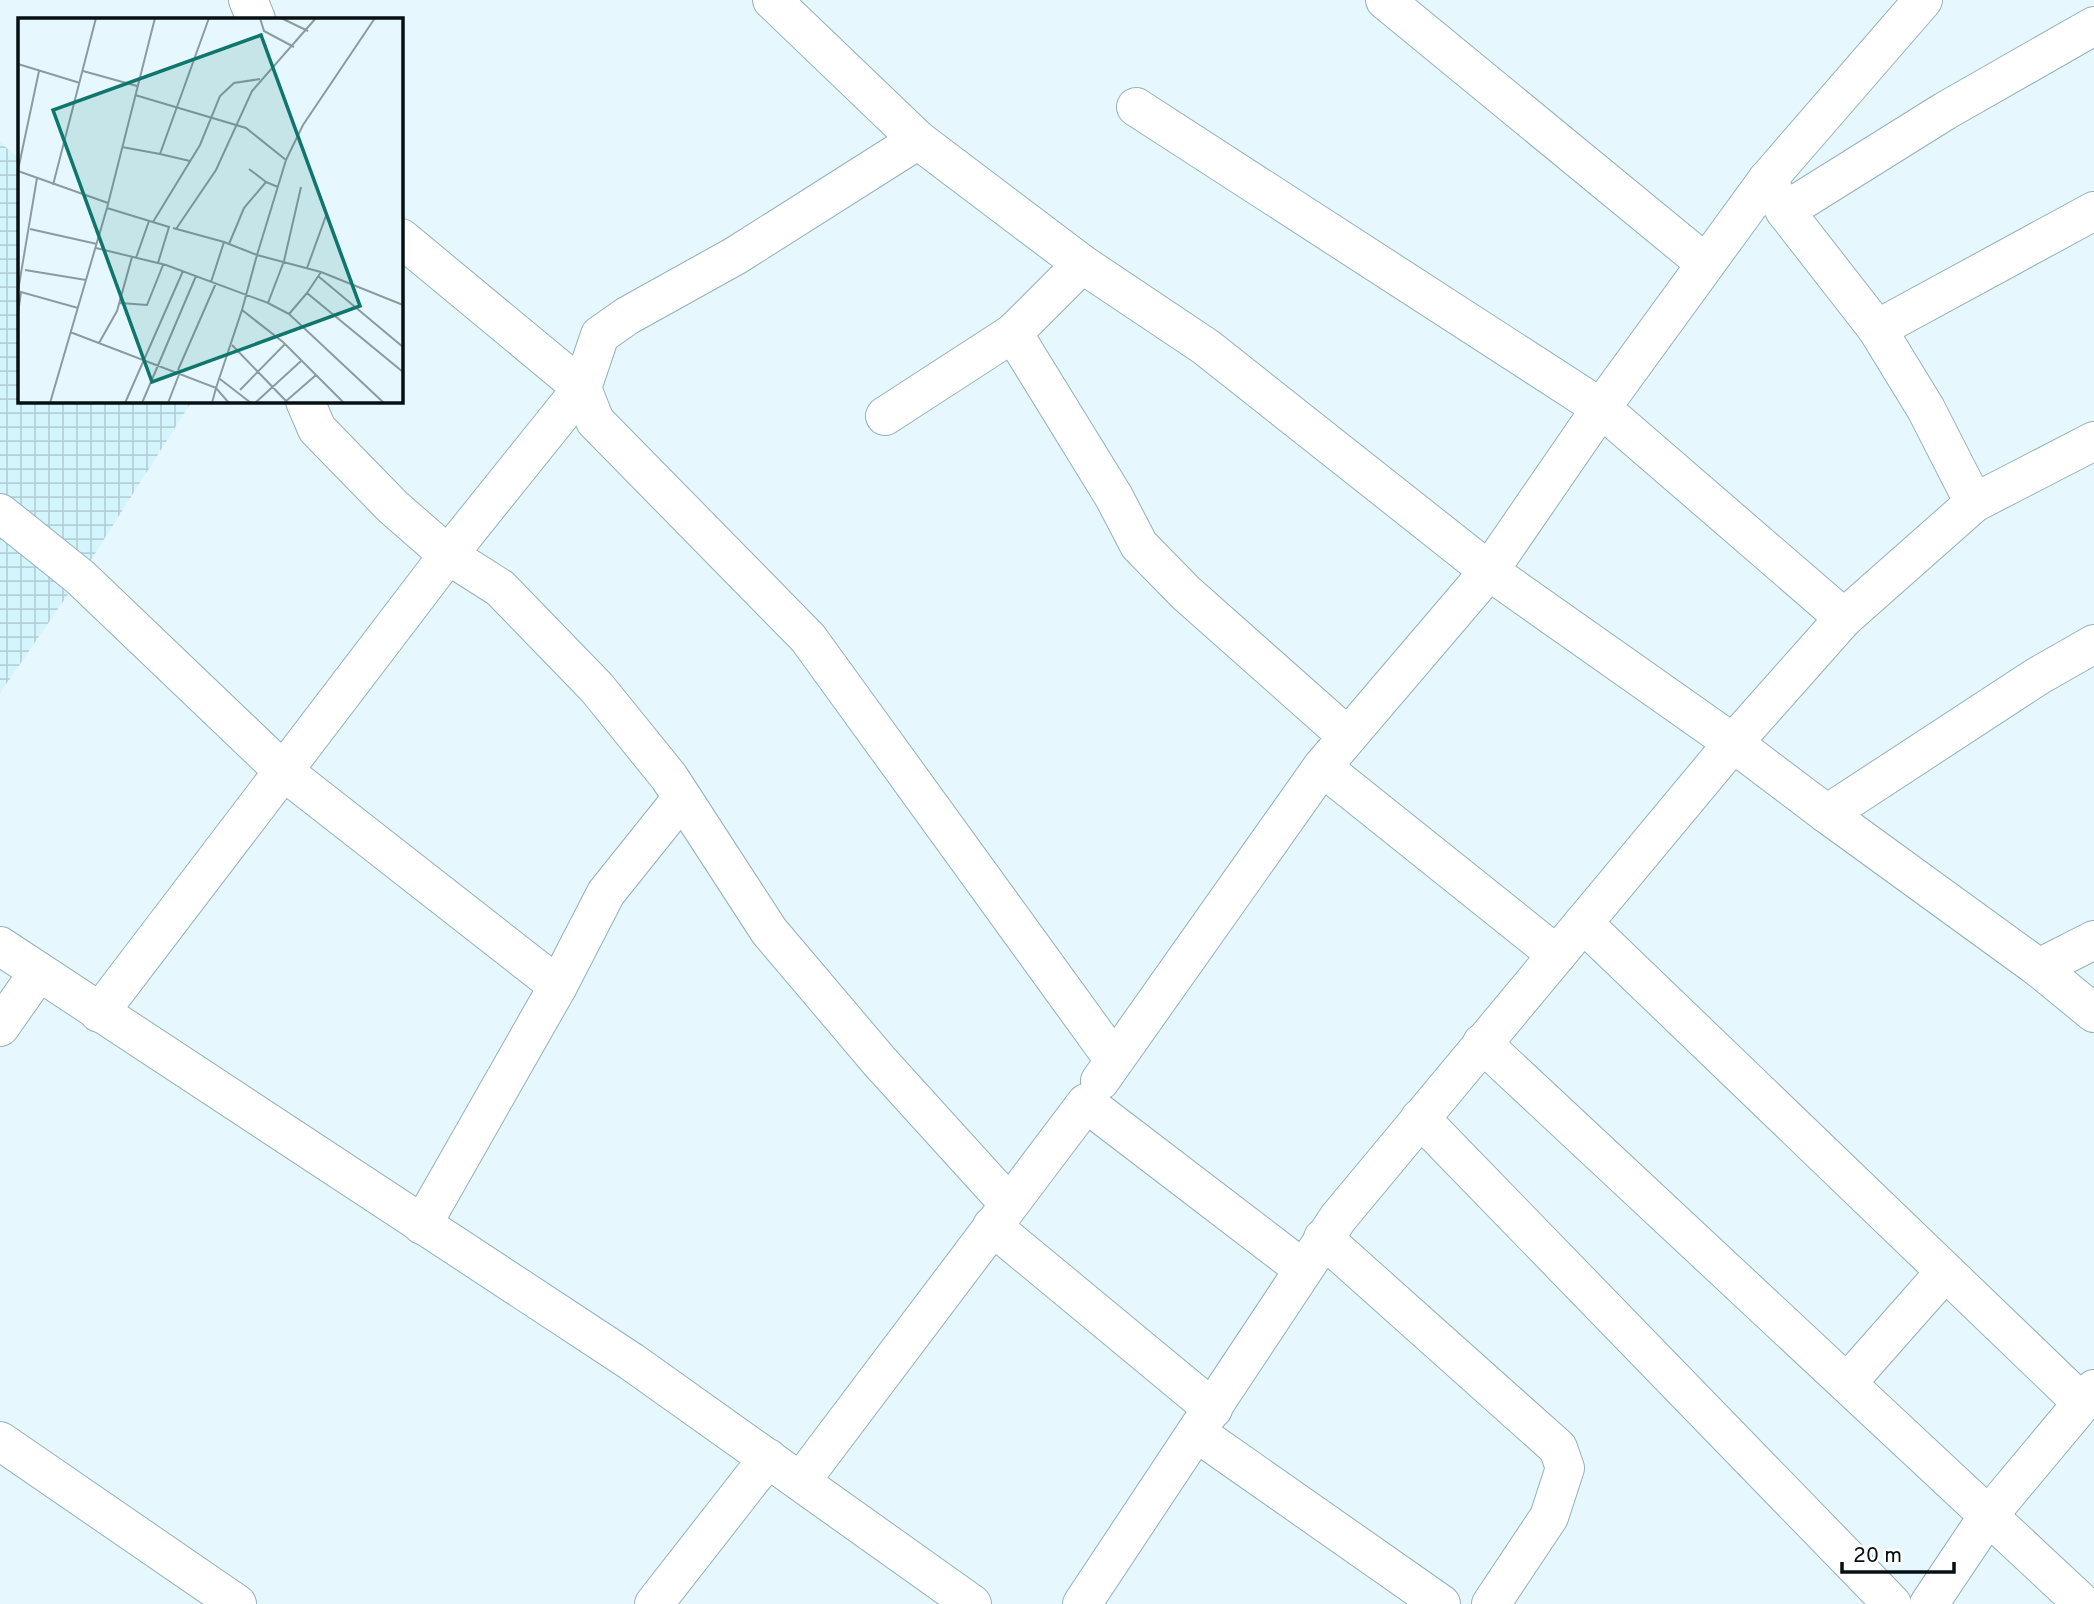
<svg xmlns="http://www.w3.org/2000/svg" width="2094" height="1604" font-family="Overpass,sans-serif">
  <style>
    .industrial { fill: url(#industrial-grid) }
    .lines { fill: none; stroke-linecap: round; stroke-linejoin: round }
    .minor-casing { stroke: #94b0ba; stroke-width: 40 }
    .tertiary-casing { stroke: #94b0ba; stroke-width: 40 }
    .minor { stroke: #fff; stroke-width: 38 }
    .tertiary { stroke: #fff; stroke-width: 38 }
    .inset-road { fill: none; stroke: #8c9ba0; stroke-width: 2 }
    .view { fill: #0f766e; fill-opacity: 0.15; stroke: #0f766e; stroke-width: 3.5 }
    .inset-edge { fill: none; stroke: #061013; stroke-width: 3.5 }
  </style>
  <defs>
    <pattern id="industrial-grid" width="8" height="8" patternUnits="userSpaceOnUse" patternTransform="scale(1.75)"><rect width="8" height="8" fill="#d4f4fe"/><path d="M0 4h8M4 0v8" fill="none" stroke="#b4d0d9"/></pattern>
  </defs>
  <rect width="100%" height="100%" fill="#e6f8fe"/>
  <path class="industrial" d="M0,142L19,159V401H192L80,577L0,693Z"/>
  <g class="lines">
    <g class="minor-casing">
      <g id="minor">
        <path d="M248,0L256,19"/>
        <path d="M1385,0L1705,263"/>
        <path d="M918,140L1082,264L1206,347L1489,571L1322,767"/>
        <path d="M1767,180L1785,211L1877,329L2094,211"/>
        <path d="M1785,211L1945,111L2094,26"/>
        <path d="M401,238L582,388L595,421L808,638L1114,1060"/>
        <path d="M1082,264L1013,333L1114,497L1139,545L1186,593L1346,735"/>
        <path d="M1877,329L1926,409L1974,503L2094,441"/>
        <path d="M305,401L317,429L393,507L448,555L500,588L597,688L669,777L769,931L880,1062L1009,1204"/>
        <path d="M885,416L1013,333"/>
        <path d="M0,513L80,577L282,770L558,986L606,893L682,798"/>
        <path d="M1844,618L1974,503"/>
        <path d="M2094,644L2038,676L1827,814L2039,968L2094,1013"/>
        <path d="M1827,814L1733,743L1489,571L1601,408L1767,180L1923,0"/>
        <path d="M1583,923L2081,1402"/>
        <path d="M2039,968L2094,940"/>
        <path d="M99,1013L448,555L582,388L600,335L627,316L735,256L918,140L772,0"/>
        <path d="M0,1027L38,973"/>
        <path d="M1482,1043L2083,1604"/>
        <path d="M1100,1081L1322,767L1557,955"/>
        <path d="M1420,1118L1892,1604"/>
        <path d="M422,1225L558,986"/>
        <path d="M992,1226L1213,1409"/>
        <path d="M1323,1238L1558,1448L1565,1468L1549,1517L1491,1604"/>
        <path d="M1847,1383L1945,1272"/>
        <path d="M1197,1433L1441,1604"/>
        <path d="M0,1441L237,1604"/>
        <path d="M801,1481L1086,1103L1303,1269"/>
        <path d="M654,1604L768,1458"/>
        <path d="M1082,1604L1338,1218L1733,743L1844,618L1601,408L1136,107"/>
        <path d="M1929,1604L1988,1516L2094,1389"/>
      </g>
    </g>
    <g class="tertiary-casing">
      <path id="tertiary" d="M0,946L632,1362L972,1604"/>
    </g>
    <use href="#minor" class="minor"/>
    <use href="#tertiary" class="tertiary"/>
  </g>
  <g transform="translate(18 18)">
    <rect width="385" height="385" fill="#e6f8fe"/>
    <path class="inset-road" d="M242,0L246,13L276,29M263,0L290,13M0,46L62,65M65,53L119,68M117,77L228,110L268,142L285,107L357,0M104,129L142,136M172,143L142,136L191,0M231,151L248,164M0,152L21,53M0,153L90,185M35,167L78,0M89,190L151,209L140,245M135,204L182,127L202,78L216,65L242,61M155,210L206,224L193,264M12,211L79,226M158,211L198,152L234,73L298,0M206,224L239,237L268,142M211,226L226,190L248,164L260,169M78,230L148,247L250,285L266,243L283,169M118,240L131,203M289,250L309,195M7,252L68,262M303,254L289,275L385,354M300,258L385,329M0,273L19,160M289,275L271,296L366,385M102,285L129,287L145,247M250,285L271,296M224,292L239,237L303,254L385,287M0,295L3,274L60,290M52,314L198,370L224,292L265,324L326,385M81,325L99,293L114,239M214,327L270,385M160,352L198,265M202,361L233,385M222,372L267,326M267,384L298,357M32,385L89,190L137,0M107,385L165,253M124,385L178,258M150,385L162,354M194,385L198,370L211,385M237,385L283,343"/>
    <path class="view" d="M243,17L342,288L134,364L35,92Z"/>
    <rect width="385" height="385" class="inset-edge"/>
  </g>
  <path d="M1842 1562v10h112v-10" fill="none" stroke="#061013" stroke-width="3.5"/>
  <text x="1853" y="1562" font-size="21" fill="#061013" stroke="#ffffff" stroke-width="5" paint-order="stroke">20 m</text>
</svg>
